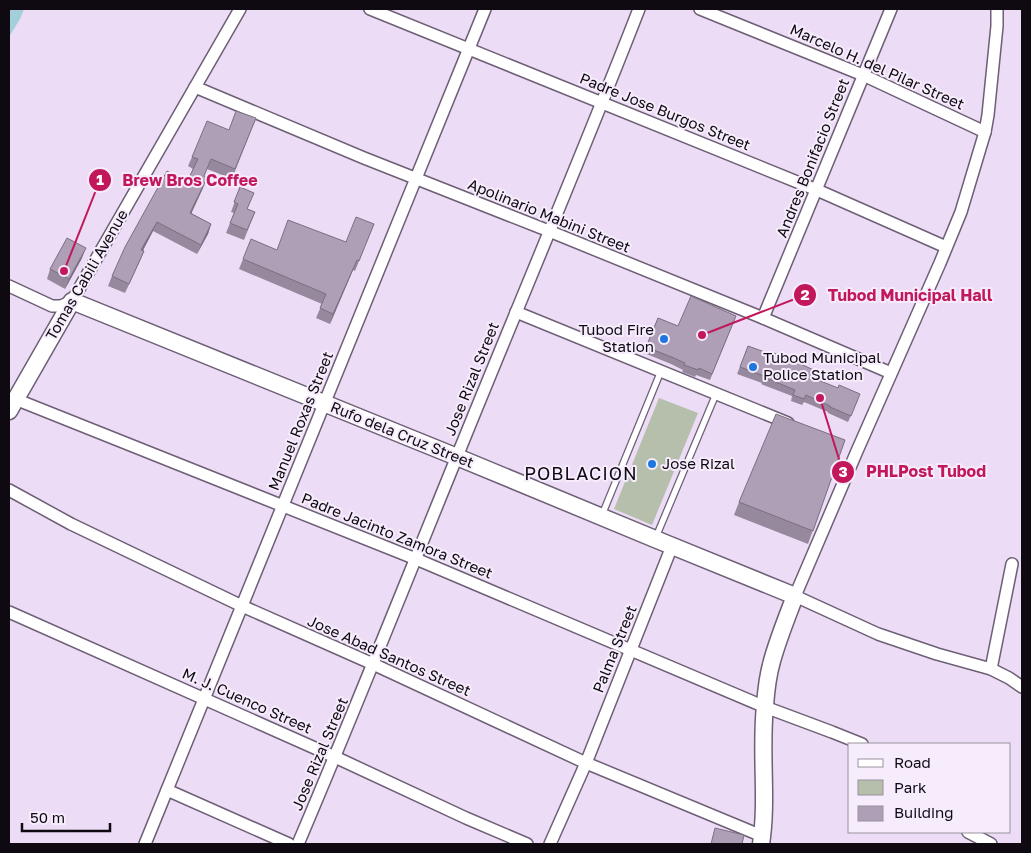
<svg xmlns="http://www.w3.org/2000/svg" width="1031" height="853" font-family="'Golos Text',sans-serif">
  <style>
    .green { fill: #b5bfab }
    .water { fill: #a2cfd9 }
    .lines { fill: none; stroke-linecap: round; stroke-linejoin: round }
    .lane-casing { stroke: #6d5f75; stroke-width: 8 }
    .street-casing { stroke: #6d5f75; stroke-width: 14 }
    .secondary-casing { stroke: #6d5f75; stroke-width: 19 }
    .lane { stroke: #fff; stroke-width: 5.5 }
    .street { stroke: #fff; stroke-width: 11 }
    .secondary { stroke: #fff; stroke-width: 16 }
    .wall { fill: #96899d }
    .shaded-wall { fill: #7a6f80 }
    .building { fill: #ae9fb7; stroke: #7a6f80 }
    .poi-dot { fill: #1e77e1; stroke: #f6ecfc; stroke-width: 2 }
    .labels { text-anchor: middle; stroke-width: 4; stroke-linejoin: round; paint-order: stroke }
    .street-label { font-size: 15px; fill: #0f0a12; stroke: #f6ecfc }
    .poi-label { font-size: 15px; fill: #0f0a12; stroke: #f6ecfc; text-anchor: start }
    .quarter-label { font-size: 18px; letter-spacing: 1px; fill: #0f0a12; stroke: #f6ecfc }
    .leader { fill: none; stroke: #c2185b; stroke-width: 2 }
    .callout-dot { fill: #c2185b; stroke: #f6ecfc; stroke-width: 2 }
    .mark-label { font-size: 15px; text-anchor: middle; font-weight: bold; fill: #fff }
    .callout-label { font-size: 16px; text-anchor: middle; font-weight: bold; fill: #c2185b; stroke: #f6ecfc; stroke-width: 4; stroke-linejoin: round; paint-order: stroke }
  </style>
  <rect width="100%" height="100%" fill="#eddcf6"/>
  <path class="green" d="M659,398L698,413L652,525L614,509Z"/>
  <path class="water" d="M9,9H24L20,19L9,37Z"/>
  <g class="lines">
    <g class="lane-casing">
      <g id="lane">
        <path d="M602,515L661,371"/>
        <path d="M656,537L716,394"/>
      </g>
    </g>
    <g class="street-casing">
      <g id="street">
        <path d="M370,9L817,190L946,247"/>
        <path d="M700,9L863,75L985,132"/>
        <path d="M997,9V26L988,115L985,132L961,212L940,263L857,451L795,596L878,634L937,654L991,669L1009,678L1022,687"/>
        <path d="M195,87L364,158L549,231L763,318L891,373"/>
        <path d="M9,286L52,306H61L72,301L240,9"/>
        <path d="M516,312L788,423"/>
        <path d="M763,318L891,9"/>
        <path d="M15,399L416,559L765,707L832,732L862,744"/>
        <path d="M9,490L71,524L242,606L373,664L586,763L762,836"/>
        <path d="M9,612L335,757L466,818L527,844"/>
        <path d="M991,669L1012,564"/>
        <path d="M167,790L289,844"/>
        <path d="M968,832L991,844"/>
        <path d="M145,844C260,566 371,287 485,9"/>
        <path d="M298,844C353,715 405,584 458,454C518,306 581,158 639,9"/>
        <path d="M550,844L586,763L672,546"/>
      </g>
    </g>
    <g class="secondary-casing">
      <path id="secondary" d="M9,411L72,301L457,457L655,539L795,596C787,617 778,639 772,661C768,675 766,691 765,706C760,752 768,799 761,844"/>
    </g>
    <use href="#lane" class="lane"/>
    <use href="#street" class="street"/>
    <use href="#secondary" class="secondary"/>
  </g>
  <g class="wall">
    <path d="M256,118L232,179L207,169L204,176L203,188L191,213L211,224L208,234L197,254L153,231L143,250L144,251L140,261L125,293L108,286L112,276L187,182L193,169L188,166L192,157L229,130Z"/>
    <path d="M240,187L247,209L255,212L244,240L226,233L234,213L231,212Z"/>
    <path d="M374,224L355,271L353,270L330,324L316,318L322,304L239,269L243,259L277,250L346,242Z"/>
    <path d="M82,258L65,289L47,279L50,269Z"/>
    <path d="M736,316L710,380L696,375L695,377L682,372L683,370L671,364L644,353L658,318L678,326Z"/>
    <path d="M748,346L858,400L848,422L828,413V412L804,402L802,405L791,401L792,396L761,384L762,383L737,374Z"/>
    <path d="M845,440L808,544L734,515L739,502Z"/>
  </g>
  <g class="shaded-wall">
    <path d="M207,178L203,188L187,223L190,213Z"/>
    <path d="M157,222L153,231L138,260L141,250Z"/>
    <path d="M211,224L208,234L197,254L201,245Z"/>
    <path d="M86,248L82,258L65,289L69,279Z"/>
    <path d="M357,260L353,270L330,324L333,314Z"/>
  </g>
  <g class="building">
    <path d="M236,111L256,118L235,169L211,159L204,176L207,178L190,213L211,224L201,245L157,222L141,250L144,251L129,284L112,276L125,247L167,171L187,182L198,159L192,157L207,121L229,130Z"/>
    <path d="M240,187L254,193L247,209L255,212L247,230L230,223L238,204L234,202Z"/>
    <path d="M356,217L374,224L359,261L357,260L333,314L320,308L326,294L243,259L251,239L277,250L288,220L346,242Z"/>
    <path d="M67,238L86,248L69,279L50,269Z"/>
    <path d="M691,296L736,316L712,374L699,368L698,370L684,365L685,363L674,358L646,347L658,318L678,326Z"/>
    <path d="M748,346L773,355L774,353L805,366L816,371L813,378L838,388L839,385L860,394L851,416L830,407V406L806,395L804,399L793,395L795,390L764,377V376L740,367Z"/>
    <path d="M776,414L845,440L813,531L739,502Z"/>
    <path d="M715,828L744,835L742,844H711Z"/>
  </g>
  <g class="poi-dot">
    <circle cx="664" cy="339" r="5"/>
    <circle cx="753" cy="367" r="5"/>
    <circle cx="652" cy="464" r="5"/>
  </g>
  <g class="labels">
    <g class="street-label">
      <text transform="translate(877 67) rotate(24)" y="5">Marcelo H. del Pilar Street</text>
      <text transform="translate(665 112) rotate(22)" y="5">Padre Jose Burgos Street</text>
      <text transform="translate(813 158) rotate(-68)" y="5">Andres Bonifacio Street</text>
      <text transform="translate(549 216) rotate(22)" y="5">Apolinario Mabini Street</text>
      <text transform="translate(87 275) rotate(-60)" y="5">Tomas Cabili Avenue</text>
      <text transform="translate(472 379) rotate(-68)" y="5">Jose Rizal Street</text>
      <text transform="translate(301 421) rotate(-68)" y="5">Manuel Roxas Street</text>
      <text transform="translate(402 435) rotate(22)" y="5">Rufo dela Cruz Street</text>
      <text transform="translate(397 536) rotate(22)" y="5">Padre Jacinto Zamora Street</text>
      <text transform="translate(615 649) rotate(-68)" y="5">Palma Street</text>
      <text transform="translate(389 656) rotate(24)" y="5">Jose Abad Santos Street</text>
      <text transform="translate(247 701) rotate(24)" y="5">M. J. Cuenco Street</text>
      <text transform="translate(320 754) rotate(-67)" y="5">Jose Rizal Street</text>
    </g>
    <g class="poi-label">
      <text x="654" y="335" text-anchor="end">Tubod Fire<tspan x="654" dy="17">Station</tspan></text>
      <text x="763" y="363">Tubod Municipal<tspan x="763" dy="17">Police Station</tspan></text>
      <text x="662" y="469">Jose Rizal</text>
    </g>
    <g class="quarter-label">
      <text x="581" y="480">POBLACION</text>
    </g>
  </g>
  <path class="leader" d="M64 271L100 180M702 335L805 295M820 398L843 472"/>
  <g class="callout-dot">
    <circle cx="64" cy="271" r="5"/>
    <circle cx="702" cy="335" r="5"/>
    <circle cx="820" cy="398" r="5"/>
    <circle cx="100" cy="180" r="12"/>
    <circle cx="805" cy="295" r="12"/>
    <circle cx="843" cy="472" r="12"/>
  </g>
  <g class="mark-label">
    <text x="100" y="185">1</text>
    <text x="805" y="300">2</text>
    <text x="843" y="477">3</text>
  </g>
  <g class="callout-label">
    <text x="190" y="186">Brew Bros Coffee</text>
    <text x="910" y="301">Tubod Municipal Hall</text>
    <text x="926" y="477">PHLPost Tubod</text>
  </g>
  <rect width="1031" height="853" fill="none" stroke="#0f0a12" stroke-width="20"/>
  <rect x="848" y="743" width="162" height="90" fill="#f6ecfc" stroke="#9a929e"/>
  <rect x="858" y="759" width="25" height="8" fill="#ffffff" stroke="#9a929e"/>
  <text x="894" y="768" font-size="15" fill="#0f0a12">Road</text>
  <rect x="858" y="780" width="25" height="15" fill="#b5bfab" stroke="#9a929e"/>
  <text x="894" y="793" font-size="15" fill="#0f0a12">Park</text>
  <rect x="858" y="806" width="25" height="15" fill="#ae9fb7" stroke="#9a929e"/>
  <text x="894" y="818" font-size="15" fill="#0f0a12">Building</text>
  <path d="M22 823v8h88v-8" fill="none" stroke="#0f0a12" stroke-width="2.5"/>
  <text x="30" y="823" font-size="15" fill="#0f0a12" stroke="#f6ecfc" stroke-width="4" paint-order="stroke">50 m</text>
</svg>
